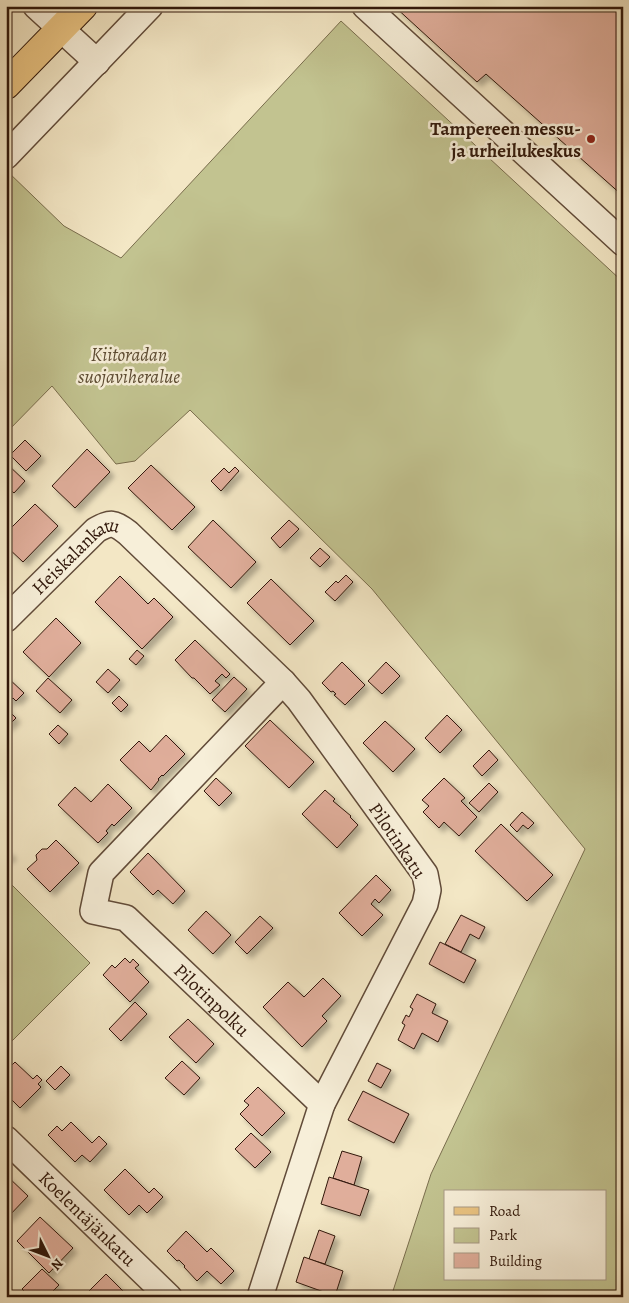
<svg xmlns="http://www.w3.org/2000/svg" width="629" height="1303" font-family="Alegreya,serif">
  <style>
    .green { fill: #c2c390; stroke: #796d4d; fill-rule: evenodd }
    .building { fill: #e0ae9b; stroke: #30170a; filter: url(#shadow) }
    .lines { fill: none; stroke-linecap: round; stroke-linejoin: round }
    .minor-casing { stroke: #614b39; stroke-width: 28 }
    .major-casing { stroke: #30170a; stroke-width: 30 }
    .minor { stroke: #f7efd9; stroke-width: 25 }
    .major { stroke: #eac482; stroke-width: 28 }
    .poi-dot { fill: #8f2418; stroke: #f7efd9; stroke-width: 2 }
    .labels { text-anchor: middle; stroke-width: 5; stroke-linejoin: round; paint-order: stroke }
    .poi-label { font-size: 19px; font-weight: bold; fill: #30170a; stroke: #f7efd9; text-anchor: end }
    .park-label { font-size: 19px; font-style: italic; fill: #5c4b32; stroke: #f7efd9 }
    .street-label { font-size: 19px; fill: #30170a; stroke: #f7efd9 }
  </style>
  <defs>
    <filter id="shadow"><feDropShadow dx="4.5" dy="4.5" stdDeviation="2.5" flood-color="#0004"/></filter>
  </defs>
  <rect width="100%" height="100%" fill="#f3e7c5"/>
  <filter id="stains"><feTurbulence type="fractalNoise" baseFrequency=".004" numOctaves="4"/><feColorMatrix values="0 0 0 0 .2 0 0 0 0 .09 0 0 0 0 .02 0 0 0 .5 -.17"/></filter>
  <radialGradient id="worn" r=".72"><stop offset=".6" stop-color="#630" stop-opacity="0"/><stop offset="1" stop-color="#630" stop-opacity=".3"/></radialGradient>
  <g class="green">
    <path d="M341,21L623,282V1297H391L431,1174L585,849L372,589L190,410L135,461L116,464L52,386L6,433V170L64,226L121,258ZM445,1192H605V1279H445Z"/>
    <path d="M6,879L90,963L6,1047Z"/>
  </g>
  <g class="building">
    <path d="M394,6H623V196L486,74L477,82Z"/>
    <path d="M25,440L41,456L26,471L10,455Z"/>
    <path d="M87,449L110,472L75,508L52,486Z"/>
    <path d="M6,463L25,481L14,493L6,486Z"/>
    <path d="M151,465L195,507L172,530L128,488Z"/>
    <path d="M235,467L239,471L221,491L211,481L224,468L229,473Z"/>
    <path d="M35,504L58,526L23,562L6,546V533Z"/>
    <path d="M213,520L256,562L231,588L188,547Z"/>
    <path d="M289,520L299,529L280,548L271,538Z"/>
    <path d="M320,548L330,557L320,567L310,558Z"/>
    <path d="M346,575L353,582L335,601L325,592L336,581L338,583Z"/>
    <path d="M120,576L148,604L154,598L173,617L142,649L95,602Z"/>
    <path d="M271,579L314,621L290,645L247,603Z"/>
    <path d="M56,618L81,643L49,677L23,652Z"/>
    <path d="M195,640L230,674L226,678L222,674L215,681L220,685L210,694L194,678H192L175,660Z"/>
    <path d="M137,650L144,656L136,665L129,659Z"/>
    <path d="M342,662L365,685L345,705L334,695L336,694L333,691L331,692L322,683Z"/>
    <path d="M386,662L400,676L382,694L368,681Z"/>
    <path d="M108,669L120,680L108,693L96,682Z"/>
    <path d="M6,676L24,693L16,701L13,698L6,704L8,710L16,718L6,728Z"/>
    <path d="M234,677L247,689L225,712L212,700Z"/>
    <path d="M48,678L72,700L60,713L36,691Z"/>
    <path d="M119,696L128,705L121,712L112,703Z"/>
    <path d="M447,715L462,730L440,753L425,738Z"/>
    <path d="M270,720L314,762L289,788L245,746Z"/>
    <path d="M385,721L415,749L393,772L363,743Z"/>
    <path d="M58,725L68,734L59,744L49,734Z"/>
    <path d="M166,735L185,754L163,776L162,775L158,779L159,780L151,790L120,760L139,741L150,752Z"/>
    <path d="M489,750L498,760L482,776L473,766Z"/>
    <path d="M216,778L232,793L219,806L204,791Z"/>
    <path d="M444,778L465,798L461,801L477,817L459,836L444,822L439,828L423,812L429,806L422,800Z"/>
    <path d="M489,783L498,792L479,812L469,803Z"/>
    <path d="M108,784L132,808L114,826L112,824L106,831L108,833L98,843L58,805L75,787L91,802Z"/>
    <path d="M325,790L335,799L333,801L351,816L350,817L358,825L337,848L302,814Z"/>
    <path d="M522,812L534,823L528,829L523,825L517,832L510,825Z"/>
    <path d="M501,824L553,875L527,901L475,851Z"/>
    <path d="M56,840L79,863L50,892L27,869L37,860L36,855L42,849H47Z"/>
    <path d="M6,849L12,855L6,860Z"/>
    <path d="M148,853L185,891L173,904L158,890L153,895L130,872Z"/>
    <path d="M376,875L391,890L379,903L375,899L371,904L383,915L362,936L339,913Z"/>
    <path d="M206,911L231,935L213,954L188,930Z"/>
    <path d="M461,915L485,927L479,939L470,934L461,952L445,944Z"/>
    <path d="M260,916L273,928L247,954L235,942Z"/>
    <path d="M440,942L476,960L464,983L429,964Z"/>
    <path d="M125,958L130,963L133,959L139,965L135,968L149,982L130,1002L103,975L112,965L115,968Z"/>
    <path d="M323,978L341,996L322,1016L327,1021L302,1047L263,1007L288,982L304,997Z"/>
    <path d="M417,994L436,1004L432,1013L448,1021L438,1042L422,1033L414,1049L398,1040L405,1025L402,1023L406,1015L409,1017L413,1009L410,1007Z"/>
    <path d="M135,1002L147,1014L121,1041L109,1029Z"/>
    <path d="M188,1019L214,1044L196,1063L169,1037Z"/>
    <path d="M182,1061L200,1078L184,1095L165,1078Z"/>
    <path d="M15,1062L33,1079L37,1075L42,1080L38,1084L41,1087L20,1108L6,1094V1071Z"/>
    <path d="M377,1063L391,1070L381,1088L368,1081Z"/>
    <path d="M61,1066L70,1075L55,1090L46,1081Z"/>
    <path d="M258,1087L285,1113L262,1136L240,1114L249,1105L244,1101Z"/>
    <path d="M363,1091L409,1114L394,1143L348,1120Z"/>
    <path d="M71,1122L92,1143L99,1136L107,1144L90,1162L82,1155L75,1162L48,1135L57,1126L62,1131Z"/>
    <path d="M251,1133L271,1152L255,1168L235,1149Z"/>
    <path d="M342,1151L362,1157L354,1185L333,1178Z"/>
    <path d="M125,1169L149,1193L154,1188L163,1197L147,1213L139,1205L129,1215L104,1190Z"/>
    <path d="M6,1175L28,1196L7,1218H6Z"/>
    <path d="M329,1177L369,1190L360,1216L321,1204Z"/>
    <path d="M40,1217L73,1248L49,1273L17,1241Z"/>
    <path d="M319,1230L335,1236L325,1264L309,1259Z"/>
    <path d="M186,1231L207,1252L211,1248L234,1271L221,1284L207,1271L197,1281L184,1267L185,1266L179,1260L177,1261L167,1251Z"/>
    <path d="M304,1257L343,1271L335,1296L296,1282Z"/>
    <path d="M42,1269L59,1285L47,1297H30L22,1289Z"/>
    <path d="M106,1274L129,1297H89L86,1294Z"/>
  </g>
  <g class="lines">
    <g class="minor-casing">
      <g id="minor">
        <path d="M36,6L97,62"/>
        <path d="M365,6L623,243"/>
        <path d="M6,156L150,6"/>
        <path id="s1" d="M6,619L96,530C111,522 114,522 128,533L283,682L299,700L425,874L428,890L425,904L322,1104L260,1297"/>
        <path id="s2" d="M283,682L101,873L93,911L126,918L322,1104"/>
        <path id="s3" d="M6,1139L169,1297"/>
      </g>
    </g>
    <g class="major-casing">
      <path id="major" d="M6,85L83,6"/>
    </g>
    <use href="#minor" class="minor"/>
    <use href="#major" class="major"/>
  </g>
  <circle class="poi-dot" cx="591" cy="139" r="5"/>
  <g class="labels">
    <g class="poi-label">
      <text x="581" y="135">Tampereen messu-<tspan x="581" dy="22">ja urheilukeskus</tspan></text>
    </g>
    <g class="park-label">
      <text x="129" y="361">Kiitoradan<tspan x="129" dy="22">suojaviheralue</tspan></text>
    </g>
    <g class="street-label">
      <text dy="7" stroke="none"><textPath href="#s1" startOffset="96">Heiskalankatu</textPath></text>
      <text transform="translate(398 840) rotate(56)" y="7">Pilotinkatu</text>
      <text dy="7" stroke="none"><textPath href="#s2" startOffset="455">Pilotinpolku</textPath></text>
      <text dy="7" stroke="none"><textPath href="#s3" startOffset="114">Koelentäjänkatu</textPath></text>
    </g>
  </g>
  <rect width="629" height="1303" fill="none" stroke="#f3e7c5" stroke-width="25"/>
  <rect x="8" y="8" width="614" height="1288" fill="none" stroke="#30170a" stroke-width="2.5"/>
  <rect x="12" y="12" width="604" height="1278" fill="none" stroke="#30170a"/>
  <rect x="444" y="1190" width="162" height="90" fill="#f7efd9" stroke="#a79986"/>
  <rect x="454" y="1207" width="25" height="8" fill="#eac482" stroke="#a79986"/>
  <text x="489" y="1216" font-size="15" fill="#30170a">Road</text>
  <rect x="454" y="1228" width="25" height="15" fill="#c2c390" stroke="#a79986"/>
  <text x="489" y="1240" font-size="15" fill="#30170a">Park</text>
  <rect x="454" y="1253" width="25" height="15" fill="#e0ae9b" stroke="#a79986"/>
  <text x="489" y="1266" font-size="15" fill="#30170a">Building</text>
  <g transform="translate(48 1256) rotate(132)" stroke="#f7efd9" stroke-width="4" paint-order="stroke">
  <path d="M0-4L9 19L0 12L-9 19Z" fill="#30170a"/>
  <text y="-8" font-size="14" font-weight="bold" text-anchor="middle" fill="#30170a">N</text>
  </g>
  <rect width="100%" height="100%" filter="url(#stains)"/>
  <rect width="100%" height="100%" fill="url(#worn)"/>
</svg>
